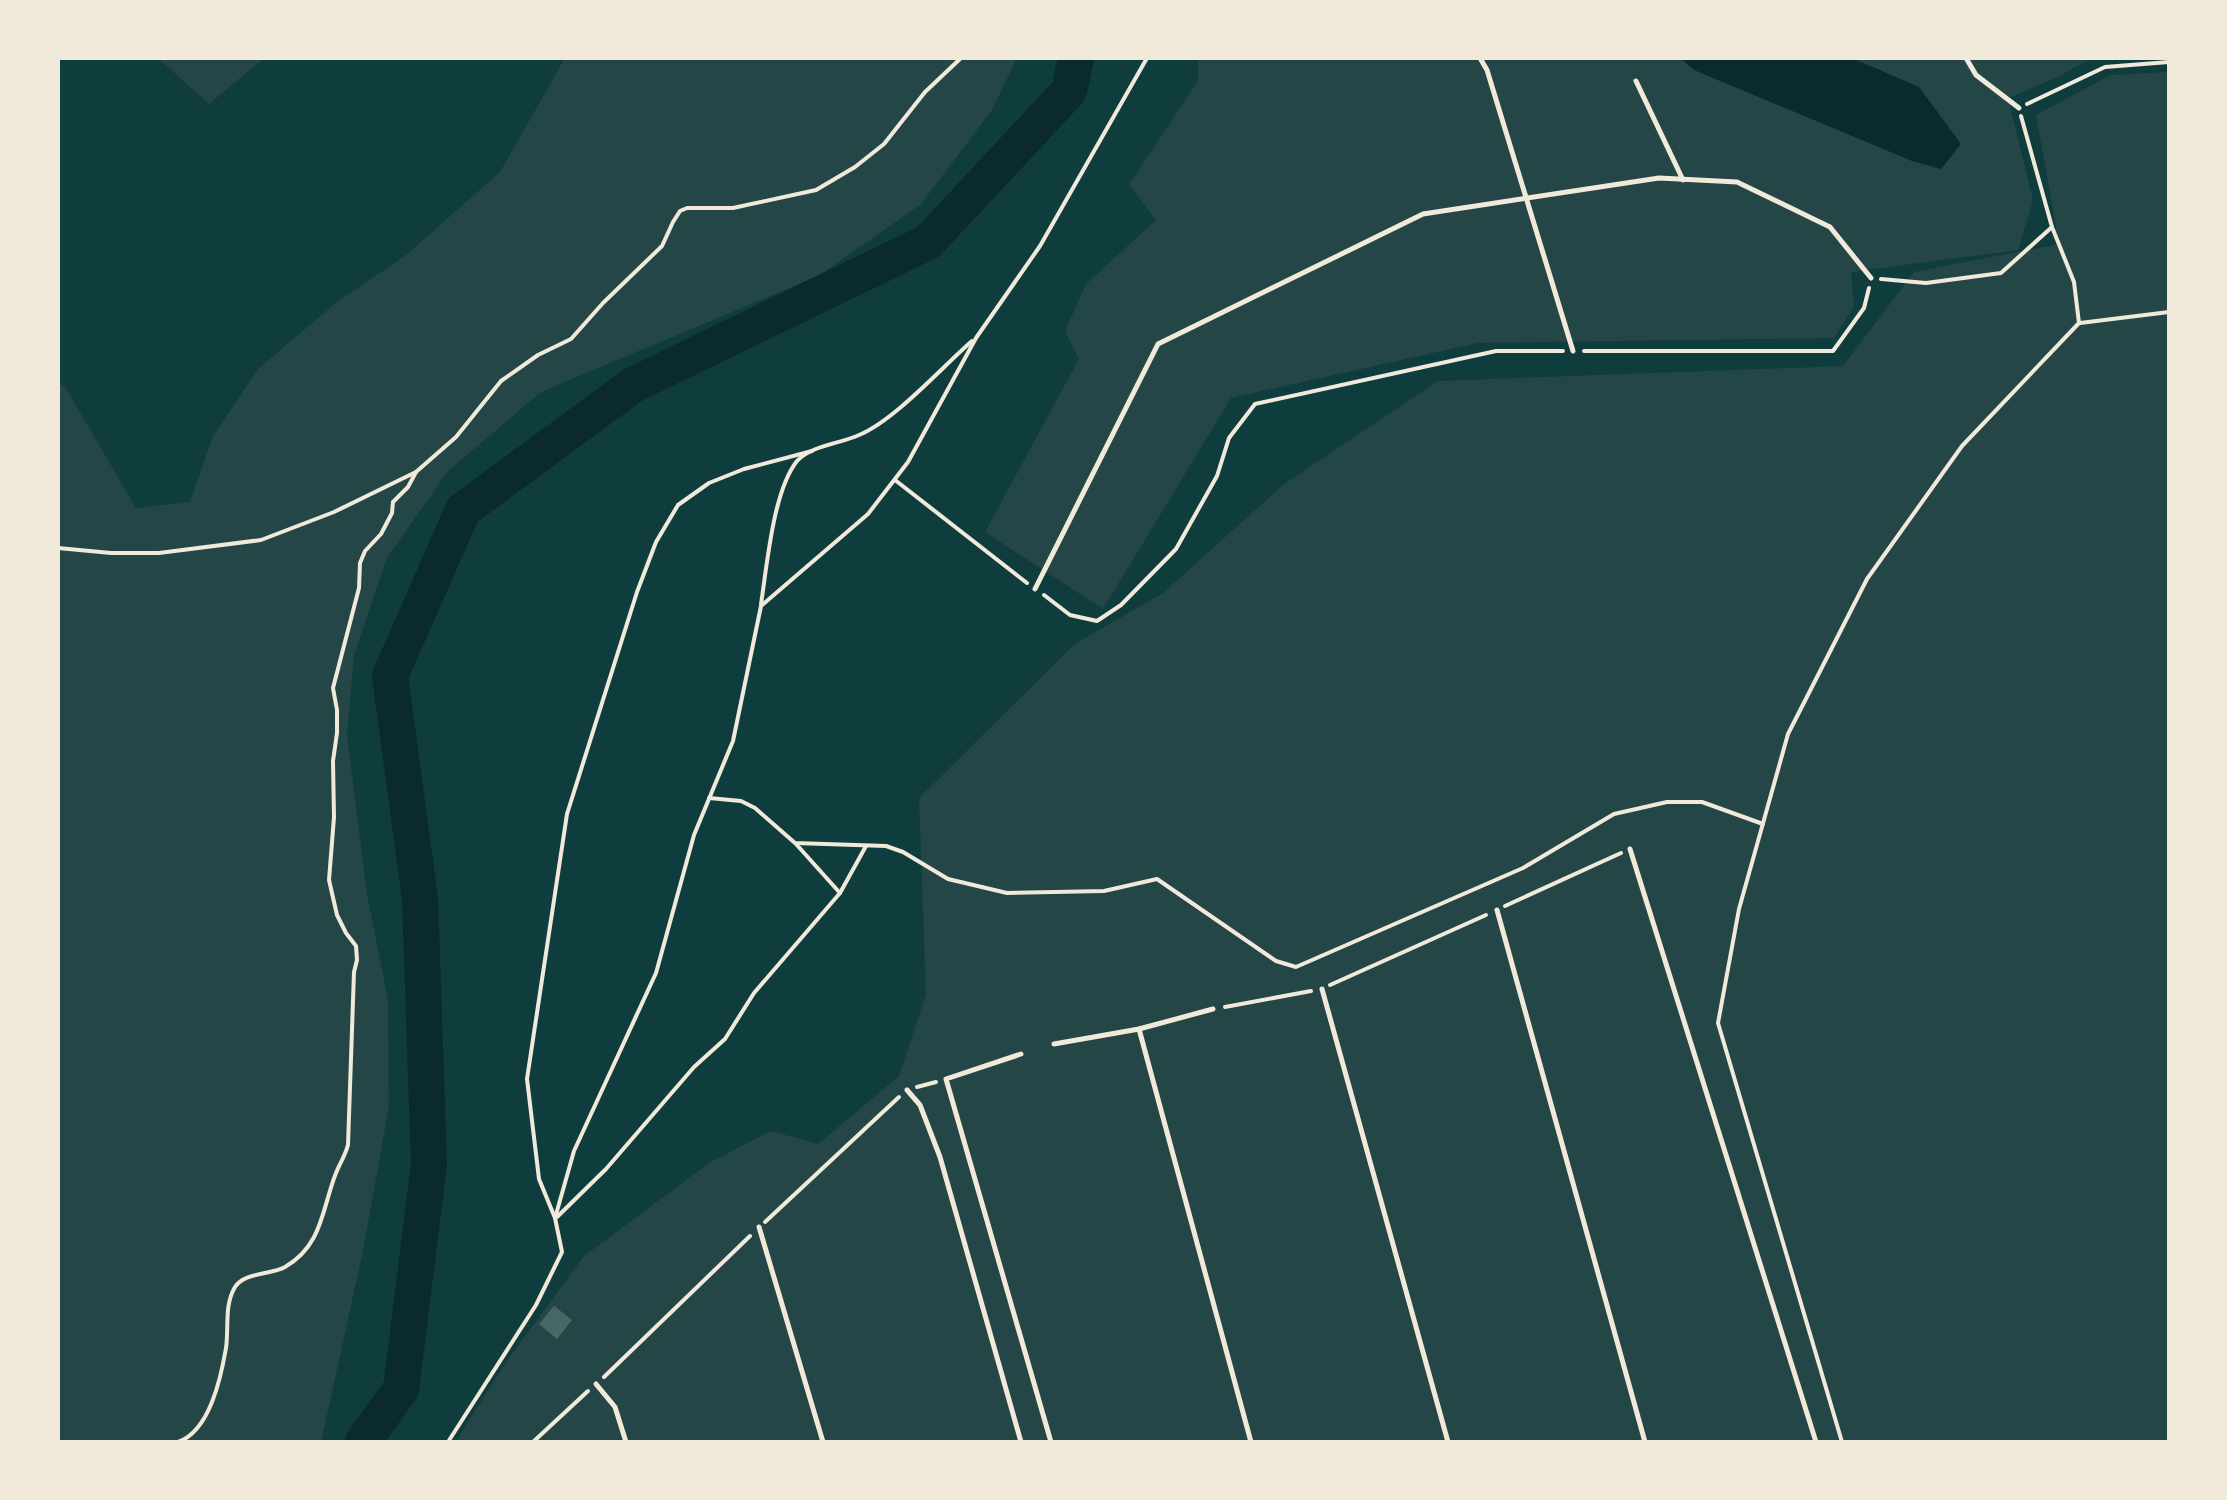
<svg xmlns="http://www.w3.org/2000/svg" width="2227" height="1500" font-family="'Fira Sans Condensed',sans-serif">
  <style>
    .green { fill: #244646 }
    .water { fill: #0a2a2b }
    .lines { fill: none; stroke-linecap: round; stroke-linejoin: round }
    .river { stroke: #0a2a2b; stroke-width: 36 }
    .building { fill: #486865 }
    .path { stroke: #f1e9da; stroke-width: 4 }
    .service { stroke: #f1e9da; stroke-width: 5 }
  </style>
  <rect width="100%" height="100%" fill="#0f3d3e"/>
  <g class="green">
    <path d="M158,58H264L209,104Z"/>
    <path d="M565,58H1017L992,110L921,204L820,275L541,392L448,471L387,558L354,655L347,735L367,894L388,1000L389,1106L363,1251L321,1442H58V381L67,390L136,508L190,502L212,438L258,369L337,302L405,256L500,172Z"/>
    <path d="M1198,58H2091L2056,78L2008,98L2033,200L2018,250L1851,272L1854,307L1834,338L1478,343L1231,398L1103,609L985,532L1079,359L1065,331L1086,284L1156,220L1129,185L1198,81Z"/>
    <path d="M2169,72V1442H455L509,1358L584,1256L709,1163L771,1131L818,1144L899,1076L926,994L919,798L1075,644L1163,593L1283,485L1438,381L1843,366L1914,272L2059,244L2036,115L2111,75Z"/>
  </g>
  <path class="water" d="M1680,58H1852L1919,87L1961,144L1941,169L1912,161L1694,70Z"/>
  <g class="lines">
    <path class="river" d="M363,1442L401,1389L429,1164L420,899L390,676L463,510L633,385L928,242L1069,91L1076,58"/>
  </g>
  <path class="building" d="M554,1306L572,1320L557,1339L539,1324Z"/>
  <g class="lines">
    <g class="path">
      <path d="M2027,104L2105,67L2169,62"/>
      <path d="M1881,279L1926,283L2001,273L2052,227"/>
      <path d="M2080,323L2169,312"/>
      <path d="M1584,351H1833L1864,308L1869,288"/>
      <path d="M895,480L1027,583"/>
      <path d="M58,548L111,553H159L261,540L334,512L416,472"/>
      <path d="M1044,595L1070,615L1097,621L1121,605L1176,549L1217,476L1229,438L1255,404L1496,351H1563"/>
      <path d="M761,604C767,566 773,491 797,461C812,445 840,444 859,435C895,420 941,368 972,341"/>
      <path d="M709,798L741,801L755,808L795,843L886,846L903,852L948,879L1007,893L1104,891L1157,879L1276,961L1296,967L1523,868L1614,814L1667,802H1702L1763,824"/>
      <path d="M796,844L840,893"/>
      <path d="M1505,906L1621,853"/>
      <path d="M1330,985L1486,915"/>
      <path d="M1225,1007L1311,991"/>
      <path d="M917,1087L936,1082"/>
      <path d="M557,1217L606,1169L694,1067L725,1039L754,993L840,893L866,846"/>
      <path d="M555,1218L574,1151L656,973L694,835L733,741L761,606L868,514L908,462L976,338L1040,246L1147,58"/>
      <path d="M765,1222L899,1097"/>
      <path d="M604,1377L750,1236"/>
      <path d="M178,1442C210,1431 221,1377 226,1348C229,1328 224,1305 235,1287C245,1272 271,1275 285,1267C323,1245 322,1208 336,1173C340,1163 345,1156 348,1145L354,972L357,960L356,946L346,933L337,915L329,880L334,817L333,761L337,733V710L333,688L359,588L360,563L365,551L381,534L392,513L393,502L408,487L416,472L456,437L501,381L538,355L571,339L603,303L662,246L673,222L680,211L687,208H733L816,190L855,167L884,144L925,92L961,58"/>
      <path d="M448,1442L536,1305L562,1252L555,1218L539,1179L527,1079L567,814L637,592L656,542L678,505L709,483L744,469L812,451"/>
      <path d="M533,1442L588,1391"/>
      <path d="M1842,1442L1718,1023L1739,909L1788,734L1867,579L1962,446L2079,323L2074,282L2052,227L2021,116"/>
    </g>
    <g class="service">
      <path d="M1480,58L1487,70L1573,351"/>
      <path d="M1966,58L1976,75L2019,108"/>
      <path d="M1636,81L1683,180"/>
      <path d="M1035,589L1158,344L1423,214L1659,178L1737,182L1830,227L1871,278"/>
      <path d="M1630,849L1816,1442"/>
      <path d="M1497,910L1645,1442"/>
      <path d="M1322,989L1448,1442"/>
      <path d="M1139,1029L1251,1442"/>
      <path d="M1054,1044L1139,1029L1213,1009"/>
      <path d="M1021,1054L946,1079L1051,1442"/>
      <path d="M907,1090L920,1105L940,1157L1021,1442"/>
      <path d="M759,1227L823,1442"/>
      <path d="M596,1384L615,1407L626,1442"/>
    </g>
  </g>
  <rect width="2227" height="1500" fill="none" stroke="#f1e9da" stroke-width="120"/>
</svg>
